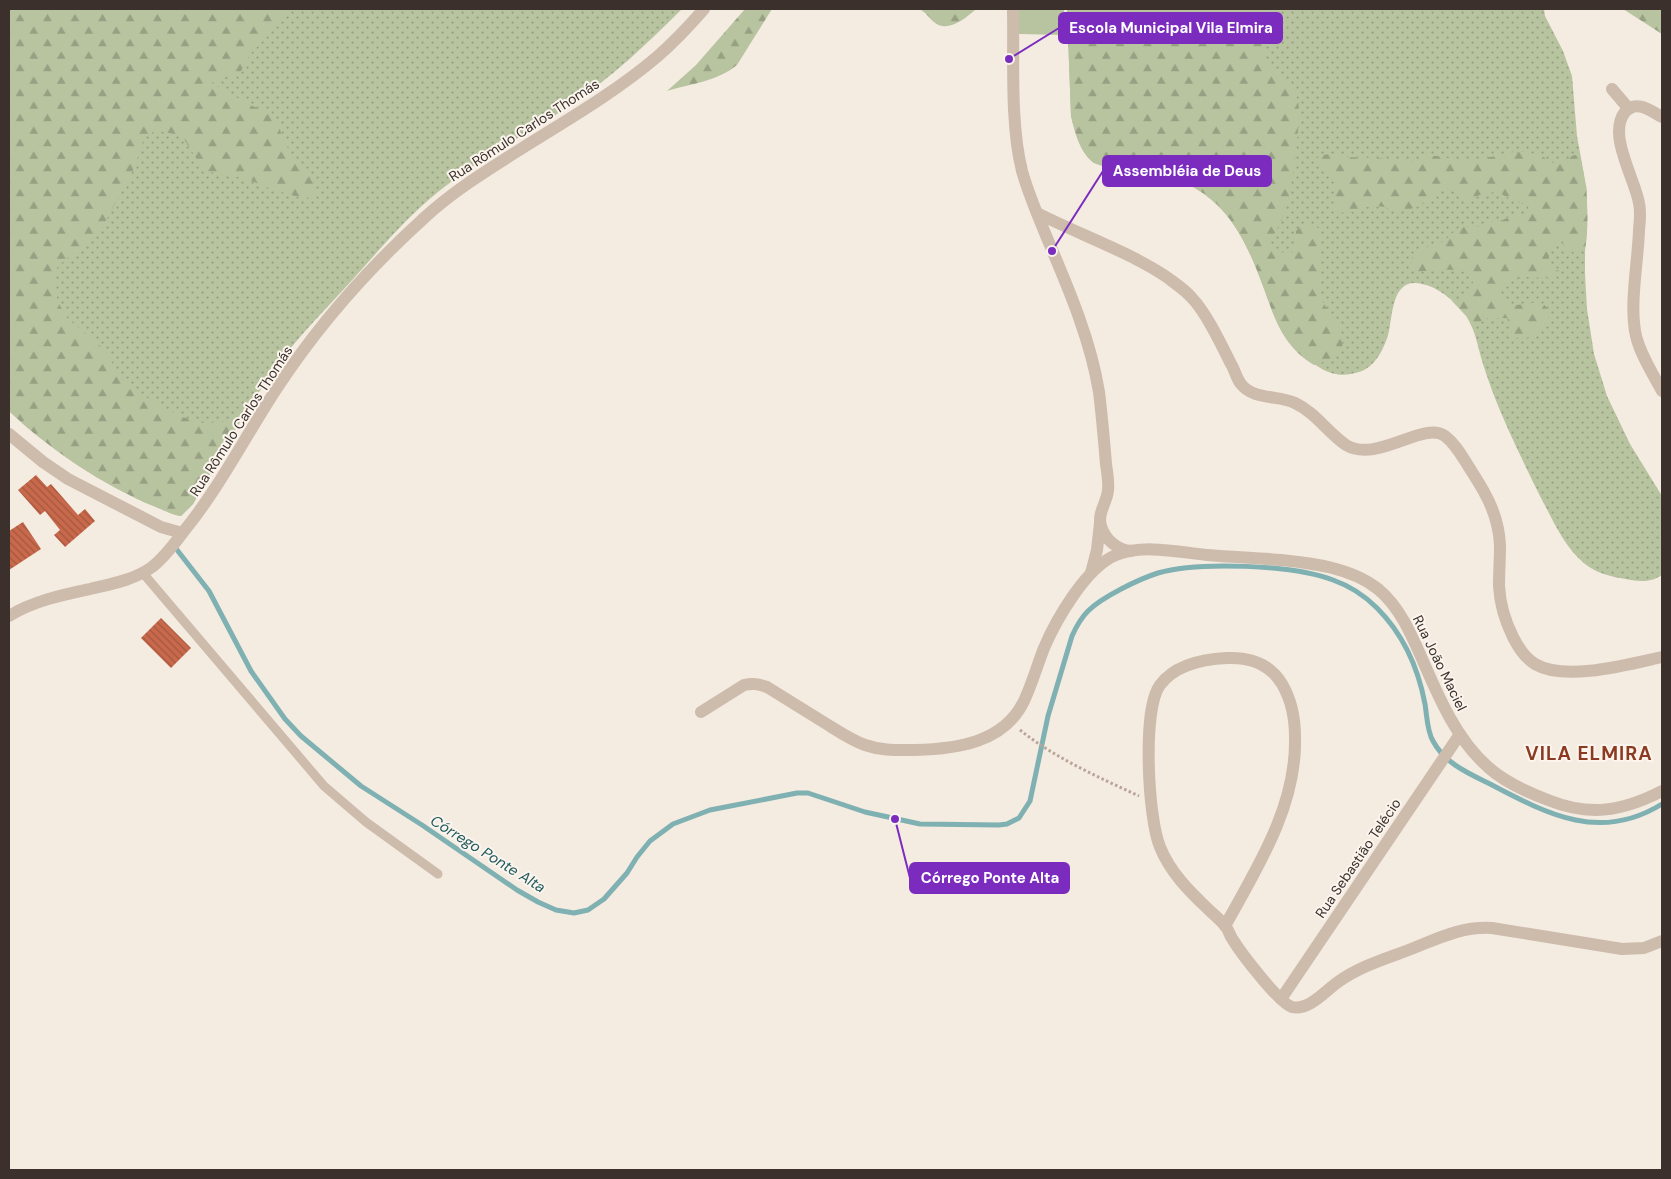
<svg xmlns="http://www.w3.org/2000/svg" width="1671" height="1179" font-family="'DM Sans',sans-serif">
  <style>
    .grass { fill: url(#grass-dots) }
    .forest { fill: url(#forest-firs) }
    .pitch { fill: #b8c4a0 }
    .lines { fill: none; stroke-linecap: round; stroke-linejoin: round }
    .stream { stroke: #7fb0b2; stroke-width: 5 }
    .building { fill: url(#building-back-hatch) }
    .path { stroke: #b9a596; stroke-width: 3; stroke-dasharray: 2.5 2.5; stroke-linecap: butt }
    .lane { stroke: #cdbbac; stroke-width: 9 }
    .street { stroke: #cdbbac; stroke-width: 12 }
    .labels { text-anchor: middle; stroke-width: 4; stroke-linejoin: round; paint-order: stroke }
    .street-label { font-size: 14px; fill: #3b302b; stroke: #fbf5ee }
    .water-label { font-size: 15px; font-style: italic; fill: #1f5a5e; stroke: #fbf5ee }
    .district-label { font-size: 19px; font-weight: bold; letter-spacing: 1px; fill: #8c3b22; stroke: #fbf5ee }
    .leader { fill: none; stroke: #7b2cbf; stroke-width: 2 }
    .callout-dot { fill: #7b2cbf; stroke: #fbf5ee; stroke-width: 2 }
    .callout { fill: #7b2cbf; stroke: #7b2cbf; stroke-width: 2 }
    .callout-label { font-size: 15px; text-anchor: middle; font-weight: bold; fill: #fff }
  </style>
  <defs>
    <pattern id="grass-dots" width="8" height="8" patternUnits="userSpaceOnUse" patternTransform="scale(1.25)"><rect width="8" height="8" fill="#b8c4a0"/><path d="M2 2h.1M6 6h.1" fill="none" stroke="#97a083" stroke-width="1.8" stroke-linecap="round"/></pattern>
    <pattern id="forest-firs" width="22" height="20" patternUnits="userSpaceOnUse" patternTransform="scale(1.25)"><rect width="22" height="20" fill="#b8c4a0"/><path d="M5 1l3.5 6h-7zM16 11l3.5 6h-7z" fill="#97a083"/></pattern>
    <pattern id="building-back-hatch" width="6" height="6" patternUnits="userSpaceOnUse" patternTransform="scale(1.25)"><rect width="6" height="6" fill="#c8694b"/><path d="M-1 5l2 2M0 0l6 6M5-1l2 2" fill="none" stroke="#a4573f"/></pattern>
  </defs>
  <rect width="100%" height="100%" fill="#f4ebe1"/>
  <g class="grass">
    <path d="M9,9H682C647,44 612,77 571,105C527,134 480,158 438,192C407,217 381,248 354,278C328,307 300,334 277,366C245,410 220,457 193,504L181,516C172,515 164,510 156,507C104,486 49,449 9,411Z"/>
    <path d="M1067,9H1544L1545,16L1563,51L1572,76L1577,136L1587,191V231L1585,250V274L1587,309L1594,354L1607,396L1630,444L1662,496V575C1649,584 1635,581 1620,578C1608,576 1595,572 1585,564C1564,547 1553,520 1540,496C1519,453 1497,409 1483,364C1477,345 1475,325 1462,310C1451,299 1438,287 1422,284C1393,277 1393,311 1389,331C1385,347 1376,367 1359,372C1352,374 1343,376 1336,374C1328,373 1320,368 1314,364C1281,344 1274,315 1261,281C1252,257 1240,229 1222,210C1196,182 1164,172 1127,168C1117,167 1104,168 1094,163C1080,153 1075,132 1071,116Z"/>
  </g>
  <g class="forest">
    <path d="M9,9H294L250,54L241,71L232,77L211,83L252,106L271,112L279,124L282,139L291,153L304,166L313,181L316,197L302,198L271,189L245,178L217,174L203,169L182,136L156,130L144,138L135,166L127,182L105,222L96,234L58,266L53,279L58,302L67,318L104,349L121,378L150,400L182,417L203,423L240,421L193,504L181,516C172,515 164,510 156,507C104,486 49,449 9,411Z"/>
    <path d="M745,9H772L737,65C718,81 690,84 667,91L696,65Z"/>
    <path d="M919,9H976C966,18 947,34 934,22C928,17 927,13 919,9Z"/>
    <path d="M1067,9H1280L1263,56C1272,73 1293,82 1298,101C1302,118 1291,196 1285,212C1281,223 1274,233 1270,244L1276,251L1285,253L1293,252L1296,247V231L1302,225C1307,224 1313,223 1317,227C1327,238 1317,276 1319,291C1321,308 1348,329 1342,346C1337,357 1325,362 1314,365C1280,344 1274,315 1261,280C1250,251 1234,217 1209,197C1186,178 1157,171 1128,168C1118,167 1104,168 1095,163C1080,154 1075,132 1071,116Z"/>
    <path d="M1623,9H1662V34Z"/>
    <path d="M1517,151L1541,155L1547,160L1554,163L1568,159L1574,155L1580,156C1587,188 1590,218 1585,250L1574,251L1567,254L1565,252L1563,241L1560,238C1549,244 1548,257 1549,269L1560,271L1551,278L1526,277L1507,282L1495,292C1510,319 1537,293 1546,307C1558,326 1527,346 1512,335L1507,318H1484L1473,329L1467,317L1452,301L1463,299C1466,294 1472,288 1473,282C1475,264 1427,271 1416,272C1410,264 1410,259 1416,251L1443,242L1457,229L1464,227H1482L1496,220H1503L1511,216L1527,214L1529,204L1517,202L1499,193L1488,192L1469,199L1460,198L1454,190L1444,188C1432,195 1421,207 1407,210C1396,212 1386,206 1376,206C1361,205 1345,222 1333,206L1336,187L1330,174L1317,164V158L1323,155L1330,154L1344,157L1377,158L1409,162L1419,161L1427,156H1437L1469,162L1480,158L1499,156Z"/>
  </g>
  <path class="pitch" d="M1019,9H1064L1063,35L1019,34Z"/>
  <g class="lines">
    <path class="stream" d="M174,546L209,591L251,671L285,719L301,736L361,786L422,825L517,890L538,902L556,910L574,913L588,910L604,899L627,873L637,857L650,841L673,824L710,810L797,793H808L865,812L920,824L999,825L1007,824L1019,818L1030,801L1048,716L1072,636C1076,627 1081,618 1088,611C1102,597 1139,579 1158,573C1199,561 1293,565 1333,580C1350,586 1365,596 1377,608C1404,635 1418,667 1425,704C1427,716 1427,731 1433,741C1445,764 1470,774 1492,785C1549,815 1601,842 1662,804"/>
  </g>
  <g class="building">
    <path d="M36,475L47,487L51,484L78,515L85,509L95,521L65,547L54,535L60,530L45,511L40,515L18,490Z"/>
    <path d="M23,522L41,549L9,570V531Z"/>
    <path d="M161,618L191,648L171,668L141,638Z"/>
  </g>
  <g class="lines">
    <path class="path" d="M1020,730C1055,758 1098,777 1139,796"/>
    <path class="lane" d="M142,572L324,786L366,822L438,874"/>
    <g class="street">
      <path d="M1013,9C1014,59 1010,123 1022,171C1029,196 1040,221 1050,245C1070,292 1091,342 1099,392C1102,416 1104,440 1106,464C1107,472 1109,482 1108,490C1107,503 1097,513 1101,526C1105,540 1118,550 1131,551"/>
      <path d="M1612,89L1629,109"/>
      <path d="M1662,117C1651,111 1636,99 1625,112C1607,134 1635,179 1639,203C1641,212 1640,221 1639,230C1638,263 1629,305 1636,336C1641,356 1653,374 1662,391"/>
      <path d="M1037,213C1069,229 1102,242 1134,258C1147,265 1161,272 1172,281C1179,286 1187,292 1192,298C1207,314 1221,344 1231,364C1235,370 1236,378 1241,384C1253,400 1278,395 1295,403C1316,413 1328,433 1346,445C1377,464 1424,420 1445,436C1457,445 1464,460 1472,472C1487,495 1499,517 1500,546C1500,559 1499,572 1499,586C1500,604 1505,621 1513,637C1518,647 1525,658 1535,664C1565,682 1630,664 1662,657"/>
      <path d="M9,434L43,462L68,479L161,527L182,533"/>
      <path d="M1091,573L1097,550L1100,523"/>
      <path d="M9,616C33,601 62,595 90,589C111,584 134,580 152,567C165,557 174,544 184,531C220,487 246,435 277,388C317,327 369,268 423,219C453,191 489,169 524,147C569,119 617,91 658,56C674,42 690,25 704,9"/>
      <path d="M701,712L744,685C753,683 758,684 767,687C786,699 806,711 825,723C838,731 851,740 865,745C882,751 898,750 915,750C956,749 1004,743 1024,701C1032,684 1037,666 1044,648C1056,620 1086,567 1116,555C1144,544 1178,552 1207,555C1231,557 1256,558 1281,560C1312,563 1352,568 1378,589C1400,607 1412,636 1423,661C1439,698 1457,740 1488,767C1504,782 1527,792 1548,800C1590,817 1623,811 1662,791"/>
      <path d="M1225,926C1257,868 1297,806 1295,737C1295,718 1292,701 1282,684C1270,664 1250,657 1227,658C1204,659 1175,665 1160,685C1142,709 1148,818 1160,847C1170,872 1189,891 1208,909C1214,915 1221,920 1226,927C1229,931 1230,936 1233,940C1241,953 1279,1003 1292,1007C1309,1011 1325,991 1338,982C1359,967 1382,960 1406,951C1435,940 1460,926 1492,928L1622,949L1644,948L1662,941"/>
      <path d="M1281,999L1460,734"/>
    </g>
  </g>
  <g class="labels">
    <g class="street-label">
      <text transform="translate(524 130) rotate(-33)" y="5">Rua Rômulo Carlos Thomás</text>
      <text transform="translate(241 421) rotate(-57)" y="5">Rua Rômulo Carlos Thomás</text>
      <text transform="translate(1440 663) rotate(64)" y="5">Rua João Maciel</text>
      <text transform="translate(1358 858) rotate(-56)" y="5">Rua Sebastião Telécio</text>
    </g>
    <g class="water-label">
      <text transform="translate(488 854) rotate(32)" y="5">Córrego Ponte Alta</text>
    </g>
    <g class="district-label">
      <text x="1589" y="760">VILA ELMIRA</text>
    </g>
  </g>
  <path class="leader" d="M1009 59L1059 28M1052 251L1103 171M895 819L910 878"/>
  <g class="callout-dot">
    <circle cx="1009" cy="59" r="5"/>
    <circle cx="1052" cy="251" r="5"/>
    <circle cx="895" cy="819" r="5"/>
  </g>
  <g class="callout">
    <rect x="1059" y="13" width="223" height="30" rx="5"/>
    <rect x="1103" y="156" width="168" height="30" rx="5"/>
    <rect x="910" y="863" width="159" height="30" rx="5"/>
  </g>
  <g class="callout-label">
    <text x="1171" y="33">Escola Municipal Vila Elmira</text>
    <text x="1187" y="176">Assembléia de Deus</text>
    <text x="990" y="883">Córrego Ponte Alta</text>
  </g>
  <rect width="1671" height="1179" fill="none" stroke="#3b302b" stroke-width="20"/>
</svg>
